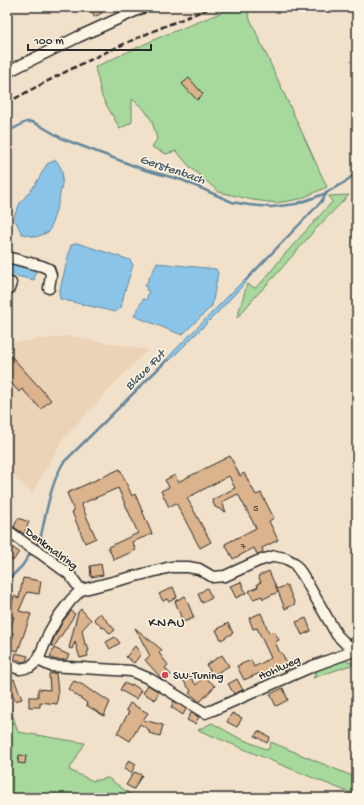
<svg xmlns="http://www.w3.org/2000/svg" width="364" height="805" font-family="'Gochi Hand',sans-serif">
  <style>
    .built { fill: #ebd3b7 }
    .green { fill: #a6d99b; stroke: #688263 }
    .water { fill: #8ac5e9; stroke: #64879d }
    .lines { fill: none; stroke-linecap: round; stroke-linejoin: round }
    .stream { stroke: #64879d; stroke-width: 2.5 }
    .building { fill: #dbb38c; stroke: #2b2b2b }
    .minor-casing { stroke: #2b2b2b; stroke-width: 13 }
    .minor { stroke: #fcf5e5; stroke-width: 10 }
    .rail { stroke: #2b2b2b; stroke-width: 2.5; stroke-dasharray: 6 3; stroke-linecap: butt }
    .poi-dot { fill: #d1495b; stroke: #fcf5e5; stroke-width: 1.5 }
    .labels { text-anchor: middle; stroke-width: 3; stroke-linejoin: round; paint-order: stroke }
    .number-label { font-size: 10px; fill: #574d43 }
    .street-label { font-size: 12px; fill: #2b2b2b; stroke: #fcf5e5 }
    .poi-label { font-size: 12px; fill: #2b2b2b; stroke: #fcf5e5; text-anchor: start }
    .water-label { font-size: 13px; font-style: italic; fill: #485964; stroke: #fcf5e5 }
    .quarter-label { font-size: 14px; letter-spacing: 1px; fill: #2b2b2b; stroke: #fcf5e5 }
  </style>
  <rect width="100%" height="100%" fill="#f2e1ca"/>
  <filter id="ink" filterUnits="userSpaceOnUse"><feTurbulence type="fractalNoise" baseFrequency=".025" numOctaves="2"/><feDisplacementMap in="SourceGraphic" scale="8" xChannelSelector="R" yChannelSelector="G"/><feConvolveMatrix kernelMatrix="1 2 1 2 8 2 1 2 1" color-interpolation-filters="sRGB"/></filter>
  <g filter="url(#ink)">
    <path class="built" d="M69,336L148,350L115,383L64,438L32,493L7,471V344L15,342Z"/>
    <g class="green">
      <path d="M239,7H246L250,19L327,187L300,199L276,203L253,200L219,192L190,167L176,151L166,154L152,147L157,139L152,121L144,109L132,99V122L120,129L102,97L95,67L160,37L223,12Z"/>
      <path d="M349,195L313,232L274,277L255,297L237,318L247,284L255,288L263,281L284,255L332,202L329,196Z"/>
      <path d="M343,658C347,663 351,663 357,661V663L313,678L319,666Z"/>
      <path d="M7,697L18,732L85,743L69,770L93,781L108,778L133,796L131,798H7Z"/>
      <path d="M212,723L237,737L268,750L271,742L316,761L357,778V794H353L313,778L198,730Z"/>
    </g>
    <g class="water">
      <path d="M56,160C58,163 61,167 62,171C65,185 54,217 49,232L36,237L22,234L14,218L15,214L20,203L35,185L47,164Z"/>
      <path d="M77,243L130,260L133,265L124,294L121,308L115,312L60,299L59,293L71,245Z"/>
      <path d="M7,263L36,271L34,280L7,274Z"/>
      <path d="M157,263L216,269L218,273L212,306L182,335L134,316L143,299L146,300L149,291L146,290L147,287L145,286Z"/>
      <path d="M248,278L245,283L220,310L169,361L165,362L166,360L176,349L242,282Z"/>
    </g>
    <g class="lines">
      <g class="stream">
        <path d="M7,132L26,122H32L39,125L63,139L145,170L182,180L232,202L249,205L271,207L296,204L324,194L345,182L357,172"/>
        <path d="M246,280L321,202L328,191"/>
        <path d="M35,547L40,540C46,514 50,486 63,463L167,360"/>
        <path d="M7,581L22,566L32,551"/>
        <path d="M7,719L11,743L7,762"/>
      </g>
    </g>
    <g class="building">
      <path d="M90,7H100L102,13L94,17Z"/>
      <path d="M189,78L203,94L197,100L182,84Z"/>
      <path d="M12,357L51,400L41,409L22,389L19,392L7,378V361Z"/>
      <path d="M230,456L240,476L244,473L256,495L261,493L274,518L269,521L278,540L262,548L263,552L261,553L257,554L254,548L233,559L225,544L256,528L238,494L222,502L226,512L215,507L212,500L235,488L229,476L187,498L211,542L200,548L176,503L169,507L161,491L169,487L165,480L175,475L178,482Z"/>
      <path d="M120,469L132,496L135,494L152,534L132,542L136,550L114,560L108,547L138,533L118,488L81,504L96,538L85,543L72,512L74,511L67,493Z"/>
      <path d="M18,518L29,522L24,534L14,527Z"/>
      <path d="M7,544L19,552L13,561L7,557Z"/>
      <path d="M101,564L103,575L91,577L90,566Z"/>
      <path d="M269,571L278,592L263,599L262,596L253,599L249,591L258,587L257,584L261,582L258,576Z"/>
      <path d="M23,578L41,581L39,594L27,592L19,611L31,614L18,651L9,648L14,634L9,632L14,617L7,614V601L12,603L14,596L19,598Z"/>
      <path d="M241,582L246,593L236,598L230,586Z"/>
      <path d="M287,585L295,604L285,609L277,589Z"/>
      <path d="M173,587L177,597L169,602L167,599L163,601L159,594Z"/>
      <path d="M207,588L212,598L202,603L198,594Z"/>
      <path d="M185,596L194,618L183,622L175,601Z"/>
      <path d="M81,609L91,620L82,630L85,645L87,644L89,651L87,652L88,656L80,658L75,642L72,649L69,648L78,612Z"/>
      <path d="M71,611L75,614L54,647L51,645L55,636L63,621Z"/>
      <path d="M100,613L115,630L110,634L104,627L102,628L94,619Z"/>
      <path d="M261,613L269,633L274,631L279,640L275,642L280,653H282L289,668L283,671L282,668L277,671L276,668L262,676L260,673L244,680L237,666L251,660L254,667L271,658L257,628L253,629L249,618Z"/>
      <path d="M306,618L311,631L302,635L296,622Z"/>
      <path d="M228,623L233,633L221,640L216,630Z"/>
      <path d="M135,628L162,650L159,653L168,665L165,668L171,675L165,681L161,678L145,660L150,656Z"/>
      <path d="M115,637L120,643L110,649L106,642Z"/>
      <path d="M135,646L141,654L134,663L126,657Z"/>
      <path d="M54,648L69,655L66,660H56L50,657Z"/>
      <path d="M16,653L28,656L26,661L23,662L14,659Z"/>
      <path d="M222,655L229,666L207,679L215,686L200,702L189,693L191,691L182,679L188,674L196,685L210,670L206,665Z"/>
      <path d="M56,673L58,693L57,704L40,702V707H29V697H38V689L50,690L49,674Z"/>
      <path d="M14,679L22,699L15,701L7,683V682Z"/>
      <path d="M237,679L243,690L234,694L228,684Z"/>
      <path d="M74,681L83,685L94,693L95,692L110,702L104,716L86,705L87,703L68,689Z"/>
      <path d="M124,683L131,686L132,684L141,690L136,699L120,690Z"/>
      <path d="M148,685L159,692L155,700L143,693Z"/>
      <path d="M283,688L288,700L276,706L270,694Z"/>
      <path d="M174,701L186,709L183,715L171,707Z"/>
      <path d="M130,703L148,713L143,720L163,725L160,736L149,733V730L140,724L130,741L117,733L129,712L126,710Z"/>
      <path d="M191,713L199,717L195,724L187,720Z"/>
      <path d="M232,713L242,718L237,727L227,722Z"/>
      <path d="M258,731L270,737L267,743L255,736Z"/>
      <path d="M19,755L26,756L25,764L18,763Z"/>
      <path d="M129,760L136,764L131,773L124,769Z"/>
      <path d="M134,772L142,775L134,789L126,785Z"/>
    </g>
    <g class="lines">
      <g class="minor-casing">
        <g id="minor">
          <path d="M7,72L78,37L144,7"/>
          <path d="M7,257L42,266L49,269L51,275L49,288"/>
          <path d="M7,290L9,289L11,283"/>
          <path d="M7,530L27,545L40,553L69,574L81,590"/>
          <path d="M38,660L51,666L131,671L150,679L205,713L213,710L313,666L357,650"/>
          <path d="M7,665L20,669L30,667L38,660L49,633L58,617L71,600L81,590L171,567H188L199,569L213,577L225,576L258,561L275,556L285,558L294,563L302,574L337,635L347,645L357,649"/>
        </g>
      </g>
      <use href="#minor" class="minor"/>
      <path class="rail" d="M7,103C73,66 142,34 213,7"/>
    </g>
  </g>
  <circle class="poi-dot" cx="165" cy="675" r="4"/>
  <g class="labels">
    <g class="number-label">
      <text x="256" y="511">5</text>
      <text x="243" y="549">7</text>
    </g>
    <g class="street-label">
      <text transform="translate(52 548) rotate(37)" y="4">Denkmalring</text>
      <text transform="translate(279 667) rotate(-24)" y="4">Hohlweg</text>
    </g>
    <g class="poi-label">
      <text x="173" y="679">SW-Tuning</text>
    </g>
    <g class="water-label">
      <text transform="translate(173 168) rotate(19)" y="5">Gerstenbach</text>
      <text transform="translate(144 369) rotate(-45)" y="5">Blaue Fut</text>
    </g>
    <g class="quarter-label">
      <text x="167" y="626">KNAU</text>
    </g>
  </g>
  <rect width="364" height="805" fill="none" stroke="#fcf5e5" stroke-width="24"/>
  <rect x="12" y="12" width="340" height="781" fill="none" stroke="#2b2b2b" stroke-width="1.5" filter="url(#ink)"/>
  <path d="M28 44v6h123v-6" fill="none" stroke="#2b2b2b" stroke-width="2"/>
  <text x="34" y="44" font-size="12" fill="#2b2b2b" stroke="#fcf5e5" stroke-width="3" paint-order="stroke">100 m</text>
</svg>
